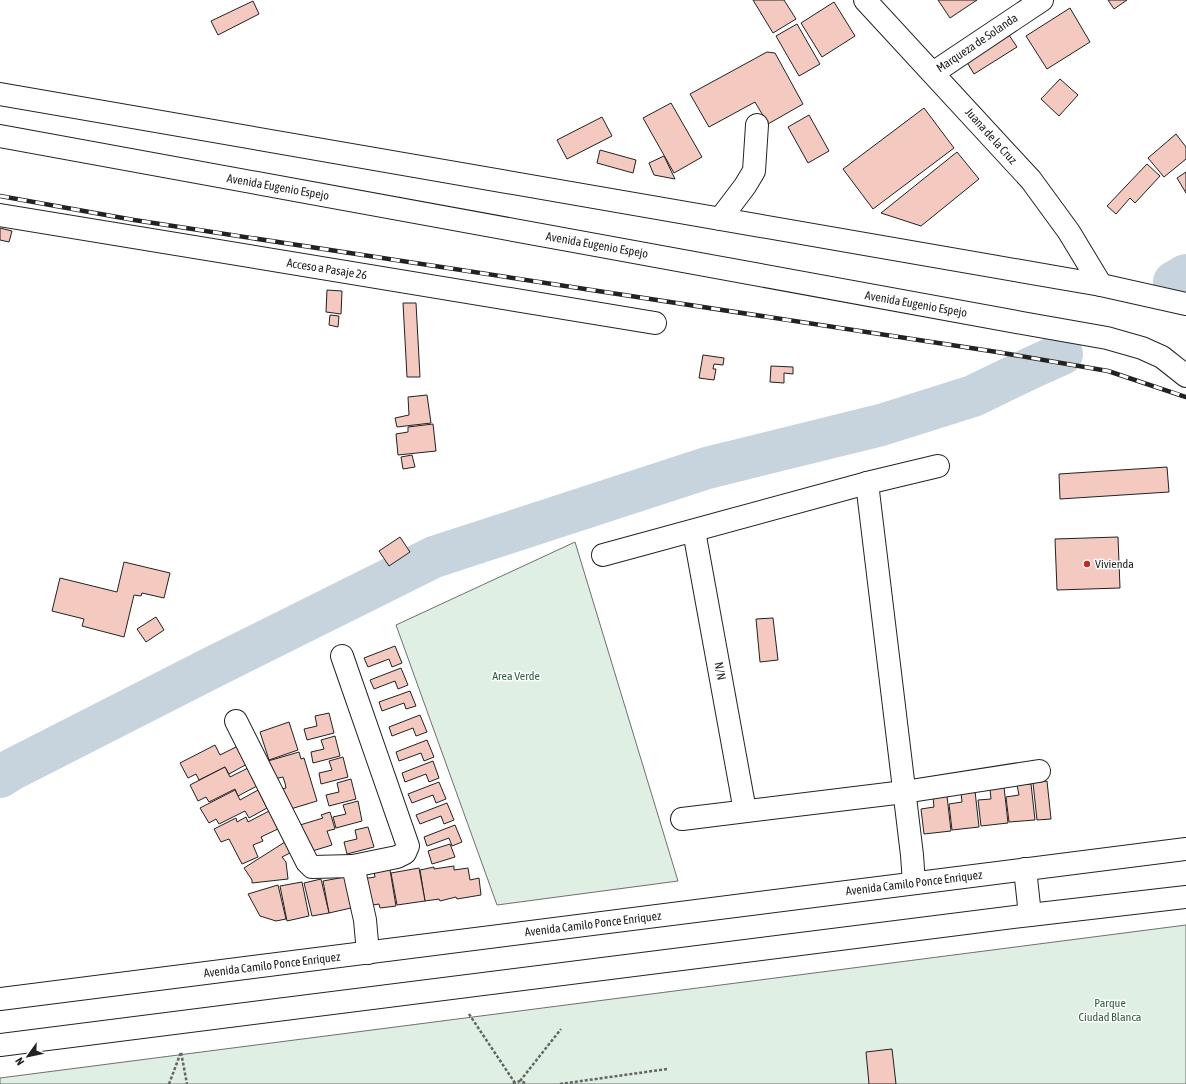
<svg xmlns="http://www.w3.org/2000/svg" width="1186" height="1084" font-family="'Asap Condensed',sans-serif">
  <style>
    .green { fill: #e0efe3; stroke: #6f6f6f }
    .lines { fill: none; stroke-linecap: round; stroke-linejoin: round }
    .river { stroke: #c7d3dd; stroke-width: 42 }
    .building { fill: #f3c9c0; stroke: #222 }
    .minor-casing { stroke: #222; stroke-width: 24 }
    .major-casing { stroke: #222; stroke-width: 24 }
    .path { stroke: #646464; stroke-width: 2.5; stroke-dasharray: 3 2; stroke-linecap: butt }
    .minor { stroke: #fff; stroke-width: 22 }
    .major { stroke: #fff; stroke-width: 22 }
    .rail-casing { stroke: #222; stroke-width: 4.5 }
    .rail { stroke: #fff; stroke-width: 3; stroke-dasharray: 9; stroke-linecap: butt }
    .poi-dot { fill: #c62828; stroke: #fff; stroke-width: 1.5 }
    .labels { text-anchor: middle; stroke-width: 3; stroke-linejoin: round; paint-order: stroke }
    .street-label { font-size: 12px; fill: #222; stroke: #fff }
    .poi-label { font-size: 12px; fill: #222; stroke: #fff; text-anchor: start }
    .park-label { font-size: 12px; fill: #2f5e38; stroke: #fff }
  </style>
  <rect width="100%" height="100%" fill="#fff"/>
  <g class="green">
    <path d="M575,542L678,881L497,905L396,625Z"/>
    <path d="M1186,925V1084H0V1078Z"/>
  </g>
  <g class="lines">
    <g class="river">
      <path d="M1174,282L1186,275"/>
      <path d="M0,777L11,770L215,666L434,557L707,468L881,425L973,396L1033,367L1062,354"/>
    </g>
  </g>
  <g class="building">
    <path d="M753,0H784L796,19L773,33Z"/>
    <path d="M938,0H977L950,18Z"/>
    <path d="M1108,0H1127L1114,9Z"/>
    <path d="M253,1L259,14L218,35L211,21Z"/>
    <path d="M834,2L855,36L822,57L801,23Z"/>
    <path d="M1070,8L1090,42L1047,69L1026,36Z"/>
    <path d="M797,24L820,64L799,76L776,36Z"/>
    <path d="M1007,32L1017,47L974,74L965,59Z"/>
    <path d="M767,52L775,53L803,104L768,124L755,102L709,127L690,94Z"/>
    <path d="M1060,79L1078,95L1059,116L1041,99Z"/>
    <path d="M671,103L702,157L674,173L643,118Z"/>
    <path d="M924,108L954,148L873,209L843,169Z"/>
    <path d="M809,115L829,151L808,163L788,127Z"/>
    <path d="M602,117L612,136L567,159L557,140Z"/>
    <path d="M1176,134L1186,147V159L1164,177L1148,158Z"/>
    <path d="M600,150L636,160L633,173L597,163Z"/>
    <path d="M957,152L979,179L921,226L881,213Z"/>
    <path d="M664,156L675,179L654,175L649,163Z"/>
    <path d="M1147,164L1160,176L1135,203L1130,198L1116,214L1107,206Z"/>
    <path d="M1186,172V193L1177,178Z"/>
    <path d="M0,228L12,231L9,242L0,240Z"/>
    <path d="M327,290L342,291L341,314L326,312Z"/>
    <path d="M403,303H416L420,377H407Z"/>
    <path d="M330,315L339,316L338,327L329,325Z"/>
    <path d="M703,355L724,358L723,365L714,364L713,369H716L714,380L699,378Z"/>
    <path d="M771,366L793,367V374L784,373V383L770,382Z"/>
    <path d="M427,395L431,423L397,427L395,418L409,415L408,397Z"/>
    <path d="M433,424L436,451L398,455L396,434L408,432V427Z"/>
    <path d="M412,455L415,467L403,469L401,457Z"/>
    <path d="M1167,467L1169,492L1060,499L1059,474Z"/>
    <path d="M400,537L410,552L389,566L379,551Z"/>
    <path d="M1118,537L1120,588L1057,590L1055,539Z"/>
    <path d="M124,562L170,573L164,598L142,593L141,596L134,595L124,637L82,626L84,619L52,611L60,578L117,592Z"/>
    <path d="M156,617L164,630L146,642L137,629Z"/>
    <path d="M773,618L778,660L760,662L756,619Z"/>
    <path d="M395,646L402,663L392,667L389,659L368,667L364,658Z"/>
    <path d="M401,668L408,685L398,689L395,681L374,689L370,680Z"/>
    <path d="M410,691L416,706L406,709L404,703L382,711L379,702Z"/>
    <path d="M329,713L334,733L307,740L304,729L317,726L315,716Z"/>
    <path d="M420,715L427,732L416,736L413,728L392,736L389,727Z"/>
    <path d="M289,722L298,750L269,760L260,732Z"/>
    <path d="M335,736L340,756L313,763L311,752L324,749L321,740Z"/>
    <path d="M427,740L434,757L424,761L421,753L399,761L396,752Z"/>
    <path d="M215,745L220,755L238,746L247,764L229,774L225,767L199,780L196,774L188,778L180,763Z"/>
    <path d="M299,752L301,759L304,758L317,801L284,811L278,790L286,788L285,783L283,777L274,779L268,761Z"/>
    <path d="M343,757L348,777L321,784L319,773L332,770L329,761Z"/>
    <path d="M433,761L439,778L429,782L426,774L405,782L402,773Z"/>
    <path d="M225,767L230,777L248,768L257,786L238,796L235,789L209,802L206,797L198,801L190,785Z"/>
    <path d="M351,779L356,799L329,806L326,795L339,792L337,783Z"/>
    <path d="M1047,781L1051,819L1037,820L1033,783Z"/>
    <path d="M439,782L446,799L436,803L433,795L412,803L408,794Z"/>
    <path d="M1031,784L1035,820L1009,822L1006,797L1019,795L1017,785Z"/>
    <path d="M1004,787L1008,823L981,826L978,800L991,799L990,789Z"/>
    <path d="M235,790L240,800L258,790L267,808L249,818L245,811L219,824L216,819L209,823L200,808Z"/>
    <path d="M975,791L979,827L952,830L949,804L962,802L961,793Z"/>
    <path d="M947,796L951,831L924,834L921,809L934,807L933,797Z"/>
    <path d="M358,801L362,821L336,828L333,817L346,814L343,805Z"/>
    <path d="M447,803L454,820L444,824L441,816L420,824L416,815Z"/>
    <path d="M271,810L280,828L261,837L263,841L253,845L258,857L242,864L229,839L221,842L214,829L236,818L237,822L246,817L248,822Z"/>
    <path d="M330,812L335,829L327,831L332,845L309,852L300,825L323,818L321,815Z"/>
    <path d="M455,825L462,842L452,846L449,838L427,846L424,837Z"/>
    <path d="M368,827L374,847L347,854L344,842L357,839L355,830Z"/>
    <path d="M285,842L292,852L282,857L286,862L288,879L252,883V880L244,868Z"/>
    <path d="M450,844L455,857L432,864L428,851Z"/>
    <path d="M389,864L396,906L380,908L379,904L367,906L362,879L375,877L373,866Z"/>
    <path d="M454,866V870L468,868L470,880L479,878L481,895L457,899L456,897L440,901L439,899L425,901L420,870L434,867V869Z"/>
    <path d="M419,868L425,901L397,905L391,873Z"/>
    <path d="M345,877L351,908L329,913L323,881Z"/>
    <path d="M321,879L329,913L312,916L304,883Z"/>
    <path d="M302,882L309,916L287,921L280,886Z"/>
    <path d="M278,885L286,919L276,921L260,916L248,894Z"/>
    <path d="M892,1049L896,1084H869L866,1052Z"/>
  </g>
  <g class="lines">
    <g class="minor-casing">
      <g id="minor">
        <path d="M865,0L1031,180L1069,232L1101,285"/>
        <path d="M933,73L1042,0"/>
        <path d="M0,215L655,323"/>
        <path d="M720,219L745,186L754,171L757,125"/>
        <path d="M867,483L912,855L914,883"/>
        <path d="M694,531L745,811"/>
        <path d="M603,555L867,483L938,466"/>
        <path d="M342,656L408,846L405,853L397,857L353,866"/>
        <path d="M236,721L307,862L312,867L353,866L365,920L368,953"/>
        <path d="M682,819L904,792L1039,771"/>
      </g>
    </g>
    <g class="major-casing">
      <g id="major">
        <path d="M0,94L1101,285L1186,304"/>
        <path d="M0,136L1022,323L1107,338L1142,348L1162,357L1186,376"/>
        <path d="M1025,869L1030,915"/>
        <path d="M0,999L1186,849"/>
        <path d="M0,1045L1030,915L1186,897"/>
      </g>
    </g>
    <g class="path">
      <path d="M469,1014L515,1083"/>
      <path d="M520,1081L561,1029"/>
      <path d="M169,1084L181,1052L187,1084"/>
      <path d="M513,1084C517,1081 522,1080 526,1084"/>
      <path d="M560,1084L667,1069"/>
    </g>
    <use href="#minor" class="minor"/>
    <use href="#major" class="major"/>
    <g class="rail-casing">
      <path id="rail" d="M0,196L134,220L997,352L1108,371L1186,397"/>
    </g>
    <use href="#rail" class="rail"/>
  </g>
  <circle class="poi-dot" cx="1087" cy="564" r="4"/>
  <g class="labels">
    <g class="street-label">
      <text transform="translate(977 43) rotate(-34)" y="4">Marqueza de Solanda</text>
      <text transform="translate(991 136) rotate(48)" y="4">Juana de la Cruz</text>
      <text transform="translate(278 187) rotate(10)" y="4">Avenida Eugenio Espejo</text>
      <text transform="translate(597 245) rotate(10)" y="4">Avenida Eugenio Espejo</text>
      <text transform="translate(327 269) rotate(9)" y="4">Acceso a Pasaje 26</text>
      <text transform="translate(916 304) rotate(10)" y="4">Avenida Eugenio Espejo</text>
      <text transform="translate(720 671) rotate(80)" y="4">N/N</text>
      <text transform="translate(914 883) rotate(-7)" y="4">Avenida Camilo Ponce Enriquez</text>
      <text transform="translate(593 924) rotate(-7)" y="4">Avenida Camilo Ponce Enriquez</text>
      <text transform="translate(272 965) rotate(-7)" y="4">Avenida Camilo Ponce Enriquez</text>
    </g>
    <g class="poi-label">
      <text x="1095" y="568">Vivienda</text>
    </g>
    <g class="park-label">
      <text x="516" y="680">Area Verde</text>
      <text x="1110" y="1007">Parque<tspan x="1110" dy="14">Ciudad Blanca</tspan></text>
    </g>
  </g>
  <g transform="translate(28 1056) rotate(237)" stroke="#ffffff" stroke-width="3" paint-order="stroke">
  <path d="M0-3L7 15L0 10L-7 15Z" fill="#222222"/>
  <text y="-6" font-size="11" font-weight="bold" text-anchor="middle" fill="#222222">N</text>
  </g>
</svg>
